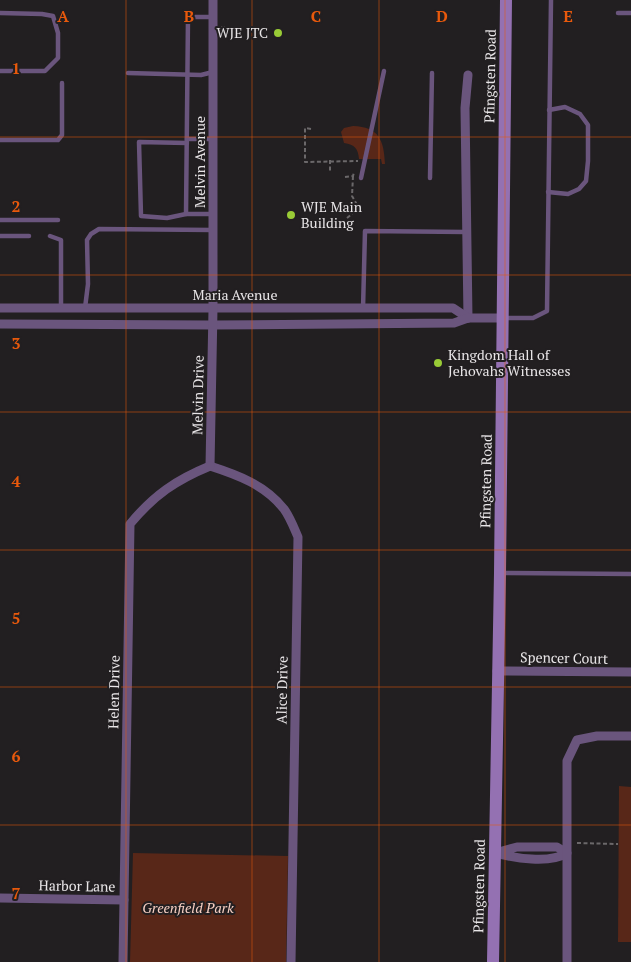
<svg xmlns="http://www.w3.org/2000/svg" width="631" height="962" font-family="'PT Serif',serif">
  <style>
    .green { fill: #582718 }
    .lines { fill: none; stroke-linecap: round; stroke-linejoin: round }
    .path { stroke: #6b686a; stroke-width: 2; stroke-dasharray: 4 2.5; stroke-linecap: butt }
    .service { stroke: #6a557d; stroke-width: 4.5 }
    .minor { stroke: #6a557d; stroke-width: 9 }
    .secondary { stroke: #9471b2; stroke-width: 12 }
    .grid { fill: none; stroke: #e8590c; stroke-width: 1; stroke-opacity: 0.55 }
    .poi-dot { fill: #99cb36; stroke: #221f21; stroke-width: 2 }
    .labels { text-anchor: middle; stroke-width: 4; stroke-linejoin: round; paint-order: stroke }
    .poi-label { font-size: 14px; fill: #e8e5e7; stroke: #221f21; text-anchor: start }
    .street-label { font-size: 14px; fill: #e8e5e7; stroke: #221f21 }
    .park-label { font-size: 14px; font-style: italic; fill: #f8d0c3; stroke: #221f21 }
    .grid-label { font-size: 16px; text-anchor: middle; font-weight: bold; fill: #e8590c; stroke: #221f21; stroke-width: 4; stroke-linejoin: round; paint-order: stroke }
  </style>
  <rect width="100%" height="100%" fill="#221f21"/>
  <g class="green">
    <path d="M353,126C379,127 384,140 385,164H382L381,159H359C358,148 355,145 344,143L341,132L344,128Z"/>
    <path d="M619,786L631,787V942H618Z"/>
    <path d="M133,853L288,856L286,962H130Z"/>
  </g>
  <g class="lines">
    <g class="path">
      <path d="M221,27H240"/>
      <path d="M311,129L305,128V162L358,161"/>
      <path d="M330,160V171"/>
      <path d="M345,177L353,176L354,172"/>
      <path d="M347,218L359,208L352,196L353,176"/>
      <path d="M577,843L618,844"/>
    </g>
    <g class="service">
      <path d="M0,13L42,14L53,16L58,33V58L45,71H0"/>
      <path d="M618,13H631"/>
      <path d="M128,73L201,75L213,72"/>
      <path d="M187,139H213"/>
      <path d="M0,140H58L62,135V83"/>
      <path d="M361,178L384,71"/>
      <path d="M430,178L432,73"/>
      <path d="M548,192L568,194L579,189L586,181L588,161V125L580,114L565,107L549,110"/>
      <path d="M186,214L167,218L141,216L139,142L187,143"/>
      <path d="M213,214H186L188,17H213"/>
      <path d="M0,220H58"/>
      <path d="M0,236H29"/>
      <path d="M50,236L61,240V308"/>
      <path d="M85,308L88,284L87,240L91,234L99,229L213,230"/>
      <path d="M363,309L365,231L466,232"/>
      <path d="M504,318H533L547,311L551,0"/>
      <path d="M501,573L631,574"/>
    </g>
    <g class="minor">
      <path d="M468,75L465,108L468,318"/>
      <path d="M0,308H453L468,318"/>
      <path d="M0,324L212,325L454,323L468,318H503"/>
      <path d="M210,466C238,475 265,485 284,509C290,517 294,528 298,537L291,962"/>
      <path d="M210,466L213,309V0"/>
      <path d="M497,671L631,672"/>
      <path d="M517,847H557L567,853C550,864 514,858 495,853Z"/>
      <path d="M0,898L124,900"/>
      <path d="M123,962L130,524C154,495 176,480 210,466"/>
      <path d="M567,962V761L577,740L597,736H631"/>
    </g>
    <path class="secondary" d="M493,962L500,573L506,0"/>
  </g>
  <path class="grid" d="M126,0V962M252,0V962M379,0V962M505,0V962M0,137H631M0,275H631M0,412H631M0,550H631M0,687H631M0,825H631"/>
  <g class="poi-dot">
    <circle cx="278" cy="33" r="5"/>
    <circle cx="291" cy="215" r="5"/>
    <circle cx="438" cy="363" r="5"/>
  </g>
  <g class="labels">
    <g class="poi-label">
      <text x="268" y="38" text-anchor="end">WJE JTC</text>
      <text x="301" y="212">WJE Main<tspan x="301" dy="16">Building</tspan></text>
      <text x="448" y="360">Kingdom Hall of<tspan x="448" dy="16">Jehovahs Witnesses</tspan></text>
    </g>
    <g class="street-label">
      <text transform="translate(490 76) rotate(-89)" y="5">Pfingsten Road</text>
      <text transform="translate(200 162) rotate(-90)" y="5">Melvin Avenue</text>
      <text x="235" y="300">Maria Avenue</text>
      <text transform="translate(198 395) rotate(-89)" y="5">Melvin Drive</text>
      <text transform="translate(486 481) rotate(-89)" y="5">Pfingsten Road</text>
      <text transform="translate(564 658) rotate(1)" y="5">Spencer Court</text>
      <text transform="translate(282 690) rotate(-89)" y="5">Alice Drive</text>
      <text transform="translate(114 692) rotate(-89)" y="5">Helen Drive</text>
      <text transform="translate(77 886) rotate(1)" y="5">Harbor Lane</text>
      <text transform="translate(479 886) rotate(-89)" y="5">Pfingsten Road</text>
    </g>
    <g class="park-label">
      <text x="188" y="913">Greenfield Park</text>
    </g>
  </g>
  <g class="grid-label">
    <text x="63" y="22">A</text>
    <text x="189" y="22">B</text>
    <text x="316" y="22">C</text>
    <text x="442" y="22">D</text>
    <text x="568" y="22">E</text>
    <text x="16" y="74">1</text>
    <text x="16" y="212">2</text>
    <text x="16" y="349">3</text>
    <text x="16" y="487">4</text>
    <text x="16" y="624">5</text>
    <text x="16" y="762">6</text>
    <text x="16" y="899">7</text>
  </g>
</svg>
